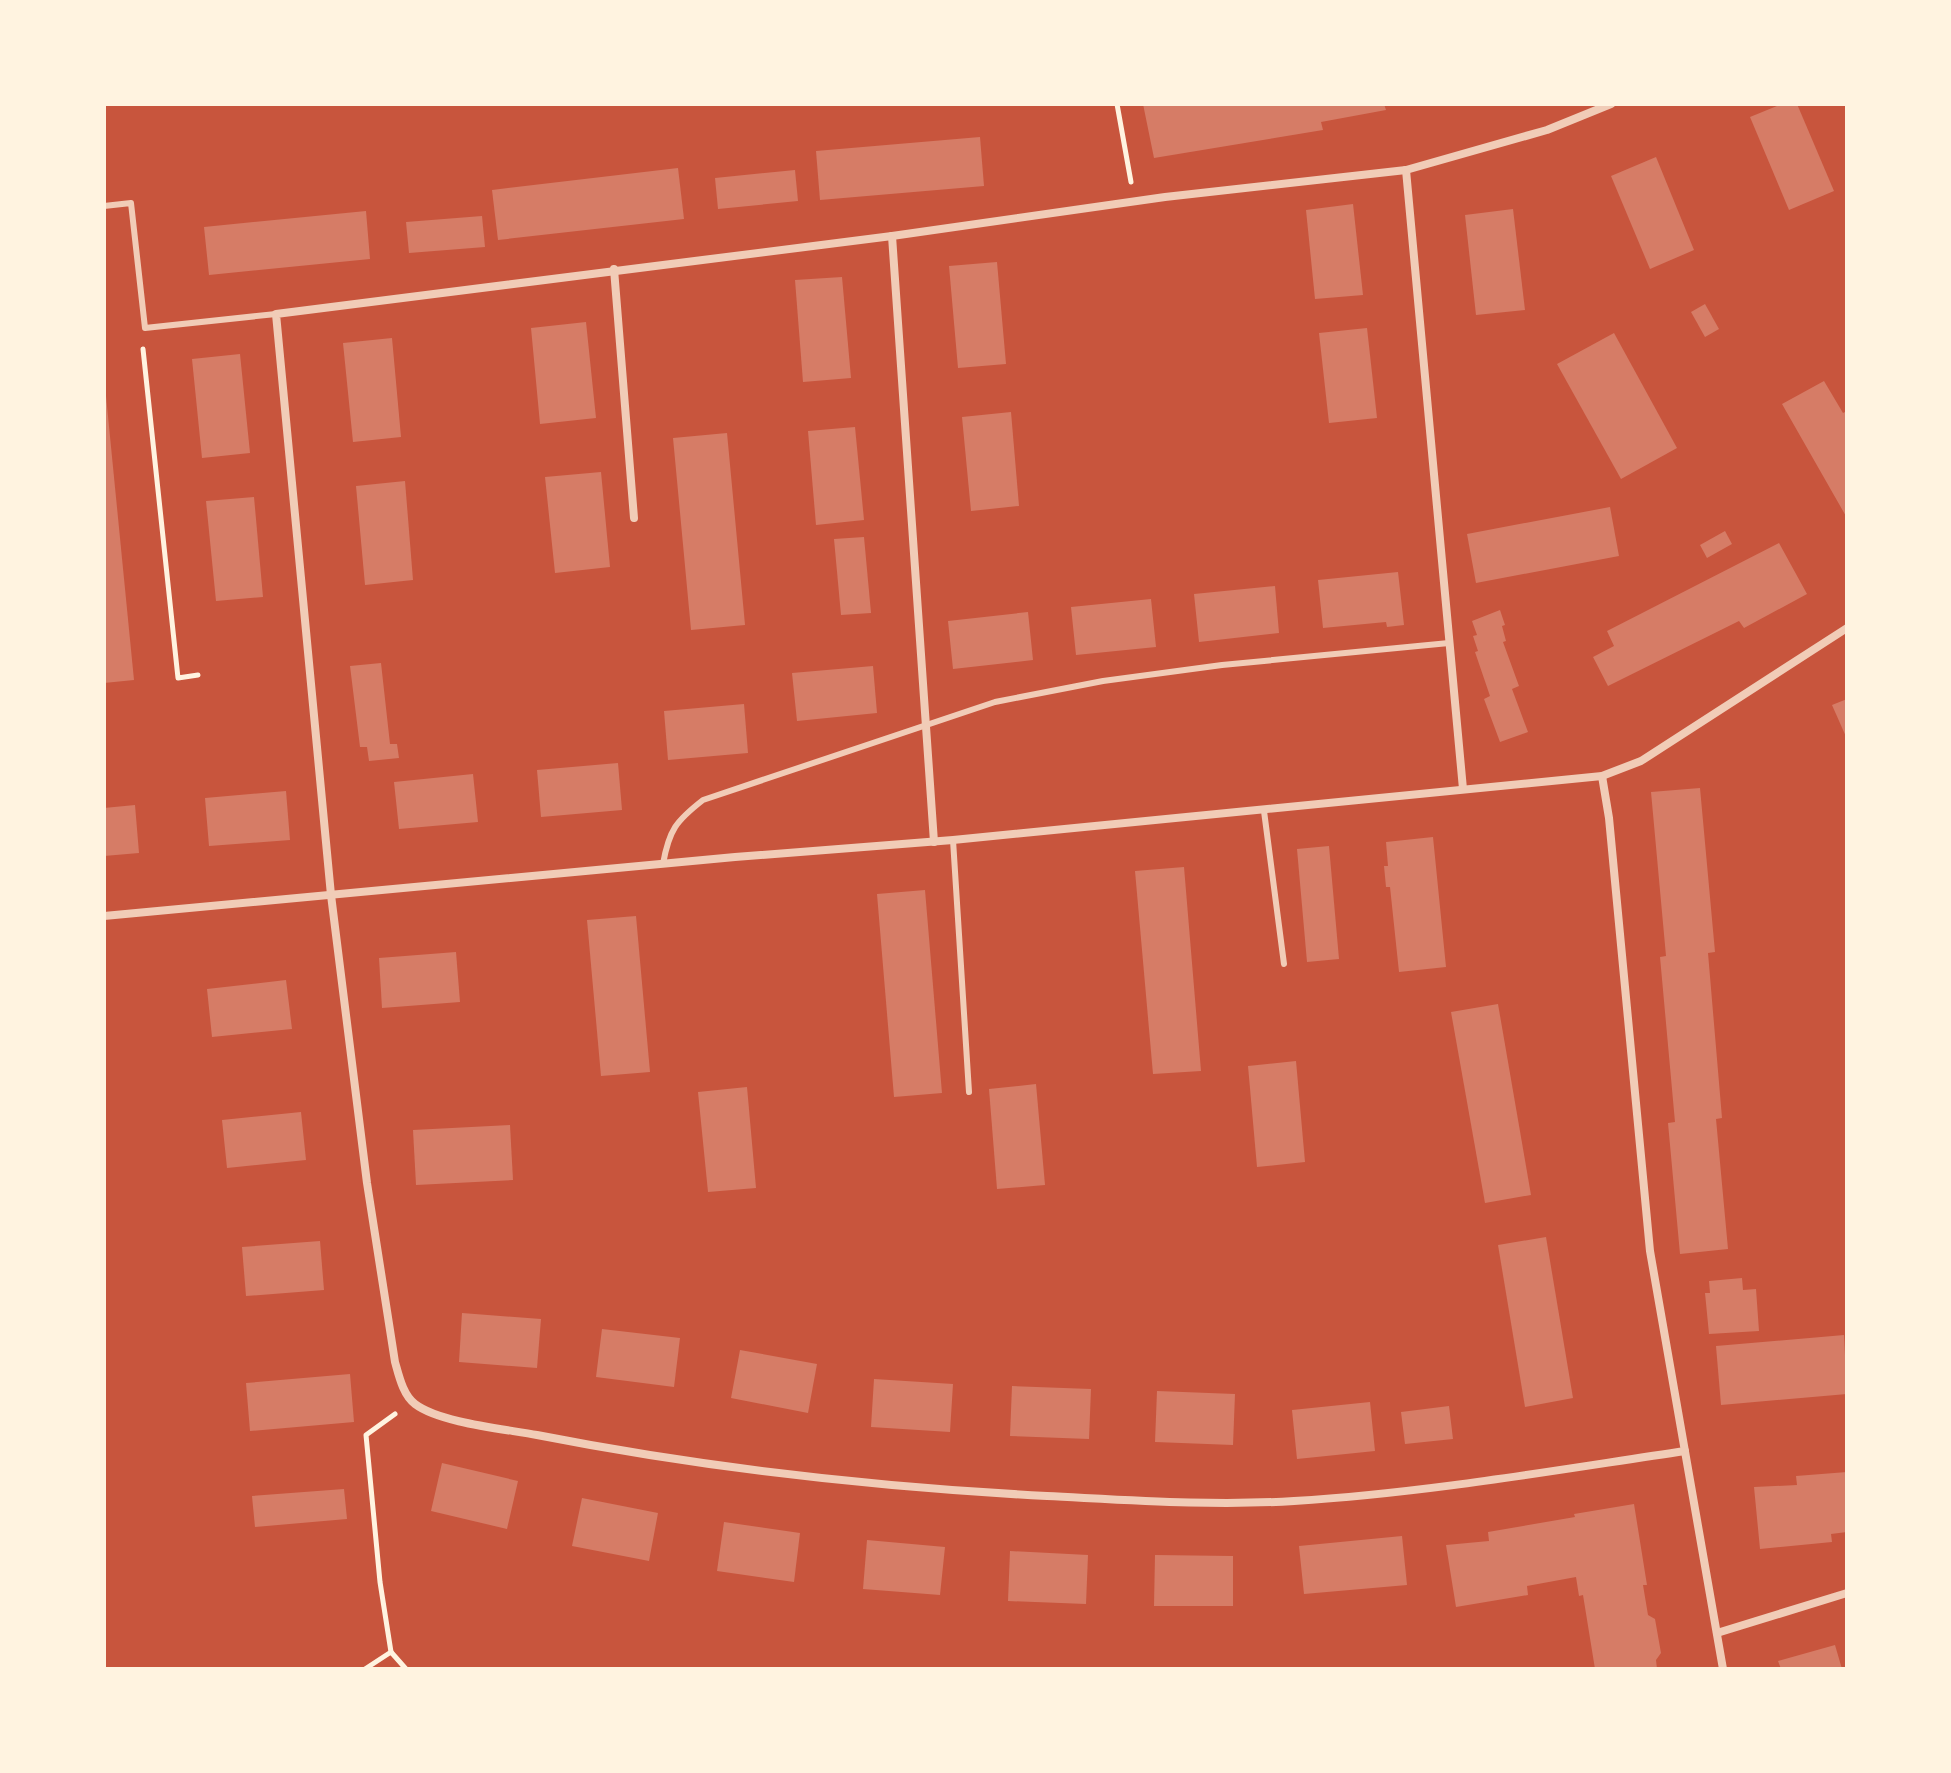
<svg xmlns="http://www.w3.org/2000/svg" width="1951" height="1773" font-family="'Alegreya Sans',sans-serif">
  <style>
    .building { fill: #d67c66 }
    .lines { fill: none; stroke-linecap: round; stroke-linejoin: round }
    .path { stroke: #fff3e0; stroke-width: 5 }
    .service { stroke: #f1ccb7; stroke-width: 6 }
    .minor { stroke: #f1ccb7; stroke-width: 8 }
  </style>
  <rect width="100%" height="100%" fill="#c8553d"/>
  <g class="building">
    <path d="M1143,104H1384L1386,110L1321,122L1323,130L1154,158Z"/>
    <path d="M1782,104H1797L1834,191L1789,210L1750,117Z"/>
    <path d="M980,137L984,186L820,200L816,151Z"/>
    <path d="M1656,157L1694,250L1650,269L1611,176Z"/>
    <path d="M678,168L684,219L498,240L492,190Z"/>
    <path d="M795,170L798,201L718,209L715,178Z"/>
    <path d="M1353,204L1363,295L1315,299L1306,210Z"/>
    <path d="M1513,209L1525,310L1476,315L1465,215Z"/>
    <path d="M366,211L370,259L209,275L204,227Z"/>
    <path d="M482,216L485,247L409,253L406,222Z"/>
    <path d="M997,262L1006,364L958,368L949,266Z"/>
    <path d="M842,277L851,378L803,382L795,280Z"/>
    <path d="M1705,304L1719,329L1705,337L1691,312Z"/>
    <path d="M586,322L596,418L540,424L531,328Z"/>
    <path d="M1367,328L1377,418L1329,423L1319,333Z"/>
    <path d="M1614,333L1677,448L1621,479L1557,364Z"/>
    <path d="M392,338L401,437L353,442L343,343Z"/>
    <path d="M240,354L250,453L202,458L192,359Z"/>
    <path d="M1824,381L1843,413L1847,411V518L1782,404Z"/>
    <path d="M104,396H106L134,680L104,683Z"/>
    <path d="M1011,412L1019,506L971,511L962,417Z"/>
    <path d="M855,427L864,520L816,525L808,431Z"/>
    <path d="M727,433L745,625L691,630L673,438Z"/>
    <path d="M601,472L610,567L555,573L545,477Z"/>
    <path d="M405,481L413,580L365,585L356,486Z"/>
    <path d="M254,497L263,597L216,601L206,501Z"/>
    <path d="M1610,507L1619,556L1476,583L1467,534Z"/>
    <path d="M1725,531L1732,544L1707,558L1700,545Z"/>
    <path d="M864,537L871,613L841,615L834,539Z"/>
    <path d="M1779,543L1807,594L1744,628L1739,621L1608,686L1593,657L1614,646L1607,631Z"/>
    <path d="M1398,572L1404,625L1387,627L1386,622L1323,628L1318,580Z"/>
    <path d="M1275,586L1279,633L1199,642L1194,594Z"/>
    <path d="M1151,599L1156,647L1076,655L1071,607Z"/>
    <path d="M1500,610L1505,625L1502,626L1506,641L1503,642L1519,686L1512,689L1528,732L1500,742L1484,699L1490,696L1475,652L1478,651L1473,636L1477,635L1472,621Z"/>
    <path d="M1028,612L1033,660L953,669L948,621Z"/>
    <path d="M381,663L390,744H397L399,758L369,761L367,747H360L350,666Z"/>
    <path d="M873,666L877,713L797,721L792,673Z"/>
    <path d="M1847,699V739L1832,705Z"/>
    <path d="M744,704L748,753L668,760L664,711Z"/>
    <path d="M618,763L622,810L541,817L537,770Z"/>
    <path d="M473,774L478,822L399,829L394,782Z"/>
    <path d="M1700,788L1715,952L1708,953L1722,1118L1716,1119L1728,1249L1680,1254L1668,1123L1675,1122L1660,957L1666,956L1651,792Z"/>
    <path d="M286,791L290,840L209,846L205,798Z"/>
    <path d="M135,805L139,853L104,856V808Z"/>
    <path d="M1433,837L1446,967L1399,972L1390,887H1386L1384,866H1388L1386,842Z"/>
    <path d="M1329,846L1339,959L1307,962L1297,849Z"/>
    <path d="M1184,867L1201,1071L1153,1074L1135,871Z"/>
    <path d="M925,890L942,1093L894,1097L877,894Z"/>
    <path d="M636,916L650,1072L601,1076L587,920Z"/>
    <path d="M456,952L460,1002L382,1008L379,958Z"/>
    <path d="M286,980L292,1029L212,1037L207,989Z"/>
    <path d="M1498,1004L1531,1195L1485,1203L1451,1012Z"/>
    <path d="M1296,1061L1305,1162L1257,1167L1248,1066Z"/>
    <path d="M1036,1084L1045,1185L997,1189L989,1089Z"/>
    <path d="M747,1087L756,1188L708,1192L698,1092Z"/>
    <path d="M301,1112L306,1160L227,1168L222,1120Z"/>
    <path d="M510,1125L513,1180L416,1185L413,1130Z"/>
    <path d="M1546,1237L1573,1398L1525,1407L1498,1245Z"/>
    <path d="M320,1241L324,1290L246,1296L242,1247Z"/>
    <path d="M1742,1278L1743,1290L1756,1289L1759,1331L1709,1334L1705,1293H1710L1709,1281Z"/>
    <path d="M462,1313L541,1319L537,1368L459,1362Z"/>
    <path d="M602,1329L680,1338L674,1387L596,1377Z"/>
    <path d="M1844,1335L1847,1394L1721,1405L1716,1346Z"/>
    <path d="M740,1350L817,1364L808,1413L731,1398Z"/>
    <path d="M350,1374L354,1422L250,1431L246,1383Z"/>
    <path d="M874,1379L953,1384L950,1432L871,1427Z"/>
    <path d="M1012,1386L1091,1389L1089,1439L1010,1436Z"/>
    <path d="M1157,1391L1235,1394L1233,1445L1155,1442Z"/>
    <path d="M1370,1402L1375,1451L1297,1459L1292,1410Z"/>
    <path d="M1449,1406L1453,1439L1405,1444L1401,1412Z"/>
    <path d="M442,1463L518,1481L507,1529L431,1511Z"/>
    <path d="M1847,1472V1532L1831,1534L1832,1542L1760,1549L1754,1487L1797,1485L1796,1476Z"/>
    <path d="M344,1489L347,1519L255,1527L252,1496Z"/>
    <path d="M582,1498L658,1513L649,1561L572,1546Z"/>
    <path d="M1634,1504L1647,1585H1643L1648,1615L1655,1619L1661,1653L1656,1660L1657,1669H1595L1583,1595L1579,1596L1576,1577L1527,1586L1528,1595L1456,1607L1446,1545L1489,1541L1488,1532L1575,1517L1574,1514Z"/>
    <path d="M724,1522L800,1533L794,1582L717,1571Z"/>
    <path d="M1402,1536L1407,1585L1304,1594L1299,1546Z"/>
    <path d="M867,1540L945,1547L940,1595L863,1589Z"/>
    <path d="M1010,1551L1088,1555L1086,1604L1008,1601Z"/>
    <path d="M1155,1555L1233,1556V1606H1154Z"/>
    <path d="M1835,1645L1842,1669H1781L1778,1661Z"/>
  </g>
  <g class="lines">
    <g class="path">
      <path d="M1117,104L1131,182"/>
      <path d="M143,349L178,678L198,675"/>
      <path d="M391,1652L380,1582L366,1435L395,1414"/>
      <path d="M365,1669L391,1652L406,1669"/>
    </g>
    <g class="service">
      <path d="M104,206L131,203L145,328L276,314"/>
      <path d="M1264,811L1284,964"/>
      <path d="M953,840L969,1092"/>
      <path d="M663,864C669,830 676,821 703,800L995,702L1103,681L1222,665L1449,643"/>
    </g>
    <g class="minor">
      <path d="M1611,104L1547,130L1406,170L1165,197L892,236L276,314L331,895L367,1183L395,1362C399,1376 403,1395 415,1404C440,1423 505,1429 537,1435C705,1468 876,1487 1047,1496C1129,1500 1212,1506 1294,1501C1425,1493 1556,1470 1685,1451"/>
      <path d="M1406,170L1463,789"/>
      <path d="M892,236L934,842"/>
      <path d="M614,269L634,518"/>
      <path d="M1602,776L1609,818L1650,1251L1723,1669"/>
      <path d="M104,916L735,857L953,840L1602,776L1641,761L1847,628"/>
      <path d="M1717,1633L1847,1593"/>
    </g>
  </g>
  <rect width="1951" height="1773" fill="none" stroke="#fff3e0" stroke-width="212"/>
</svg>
